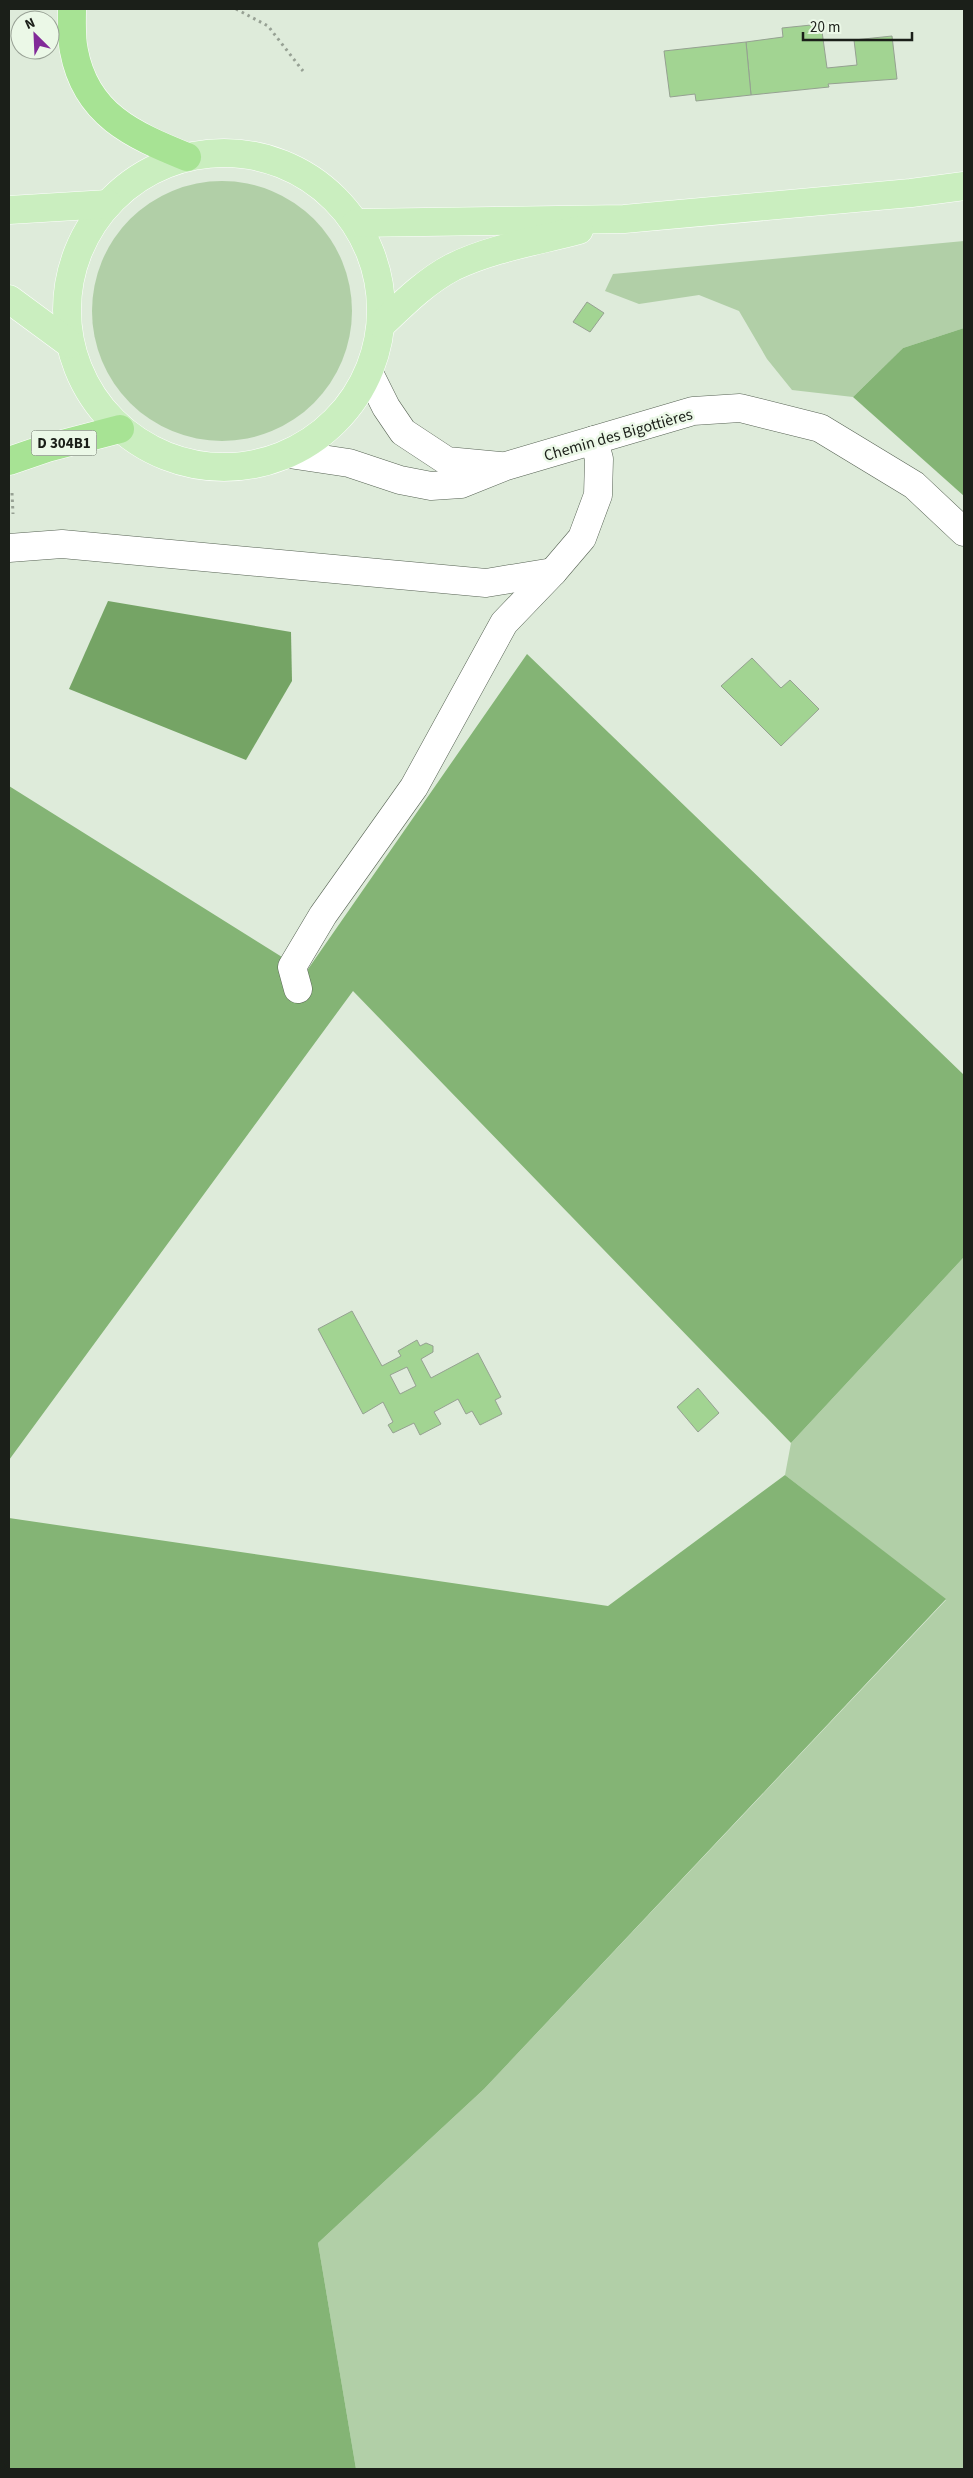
<svg xmlns="http://www.w3.org/2000/svg" width="973" height="2478" font-family="'Source Sans 3',sans-serif">
  <style>
    .green { fill: #b1cfa7 }
    .forest { fill: #84b475 }
    .water { fill: #75a465 }
    .building { fill: #a2d492; stroke: #95a191; fill-rule: evenodd }
    .lines { fill: none; stroke-linecap: round; stroke-linejoin: round }
    .minor-casing { stroke: #566253; stroke-width: 29 }
    .major-casing { stroke: #fff; stroke-width: 29 }
    .highway-casing { stroke: #fff; stroke-width: 29 }
    .path { stroke: #97a194; stroke-width: 3; stroke-dasharray: 2.5 4; stroke-linecap: butt }
    .minor { stroke: #fff; stroke-width: 28 }
    .major { stroke: #caeebf; stroke-width: 28 }
    .highway { stroke: #a7e394; stroke-width: 28 }
    .labels { text-anchor: middle; stroke-width: 5; stroke-linejoin: round; paint-order: stroke }
    .shield { fill: #ebf8e7; stroke: #596057; stroke-width: 1 }
    .shield-label { font-size: 15px; font-weight: bold; fill: #1b1f19 }
    .street-label { font-size: 16px; fill: #1b1f19; stroke: #ebf8e7 }
  </style>
  <rect width="100%" height="100%" fill="#deebda"/>
  <g class="green">
    <circle cx="222" cy="311" r="130"/>
    <path d="M964,241V328L903,348L853,397L792,390L767,359L739,311L699,295L639,304L605,291L613,274Z"/>
    <path d="M964,1257V2469H356L318,2243L484,2089L946,1600L785,1475L791,1443Z"/>
  </g>
  <g class="forest">
    <path d="M964,328V496L853,397L903,348Z"/>
    <path d="M527,654L964,1075V1257L791,1443L353,991L9,1460V786L306,972Z"/>
    <path d="M785,1475L946,1599L484,2089L318,2243L356,2469H9V1518L608,1606Z"/>
  </g>
  <path class="water" d="M108,601L291,632L292,681L246,760L69,689Z"/>
  <g class="building">
    <path d="M821,24L827,68L857,65L854,40L892,36L897,79L828,84L829,87L751,95L746,42L783,37L782,28Z"/>
    <path d="M746,42L751,95L696,101L695,94L670,97L664,51Z"/>
    <path d="M587,302L604,313L590,332L573,322Z"/>
    <path d="M752,658L781,688L790,680L819,709L781,746L721,686Z"/>
    <path d="M352,1311L382,1366L401,1356L398,1351L417,1340L420,1346L426,1343L433,1346V1352L421,1359L431,1378L478,1353L501,1397L495,1400L502,1414L480,1425L472,1411L466,1414L458,1399L434,1412L441,1424L420,1435L414,1423L393,1433L388,1425L393,1422L383,1402L363,1414L318,1329ZM407,1367L416,1386L400,1394L390,1375Z"/>
    <path d="M698,1388L719,1413L698,1432L677,1407Z"/>
  </g>
  <g class="lines">
    <g class="minor-casing">
      <g id="minor">
        <path d="M369,373L386,407L403,432L447,461L500,466"/>
        <path d="M289,454L349,463L400,480L431,486L461,484L506,466L693,411L740,408L820,428L914,485L964,532"/>
        <path d="M9,548L62,544L486,583L553,572"/>
        <path d="M298,989L292,967L323,915L414,787L504,623L553,572L582,538L598,495L599,459L594,440"/>
      </g>
    </g>
    <g class="major-casing">
      <g id="major">
        <circle cx="224" cy="310" r="157"/>
        <path d="M9,210L108,204"/>
        <path d="M356,223L624,219L911,193L964,186"/>
        <path d="M9,299L70,344"/>
        <path d="M382,324C404,303 426,281 453,267C492,248 538,241 579,230"/>
      </g>
    </g>
    <g class="highway-casing">
      <g id="highway">
        <path d="M72,9C72,23 71,38 74,51C86,115 133,135 187,157"/>
        <path d="M9,461L47,448L120,429"/>
      </g>
    </g>
    <g class="path">
      <path d="M236,9L268,26L303,71"/>
      <path d="M12,493L13,514"/>
    </g>
    <use href="#minor" class="minor"/>
    <use href="#major" class="major"/>
    <use href="#highway" class="highway"/>
  </g>
  <g class="labels">
    <rect class="shield" x="31.5" y="430.5" width="65" height="25" rx="4"/>
    <g class="shield-label">
      <text x="64" y="448">D 304B1</text>
    </g>
    <g class="street-label">
      <text transform="translate(618 434) rotate(-16)" y="6">Chemin des Bigottières</text>
    </g>
  </g>
  <rect width="973" height="2478" fill="none" stroke="#1b1f19" stroke-width="20"/>
  <g transform="translate(35 35) rotate(336)"><circle r="24" fill="#ebf8e7" stroke="#98a195"/>
  <path d="M0-4L9 19L0 12L-9 19Z" fill="#812a98"/>
  <text y="-8" font-size="14" font-weight="bold" text-anchor="middle" fill="#1b1f19">N</text>
  </g>
  <path d="M803 32v8h109v-8" fill="none" stroke="#1b1f19" stroke-width="2.5"/>
  <text x="810" y="32" font-size="15" fill="#1b1f19" stroke="#ebf8e7" stroke-width="4" paint-order="stroke">20 m</text>
</svg>
